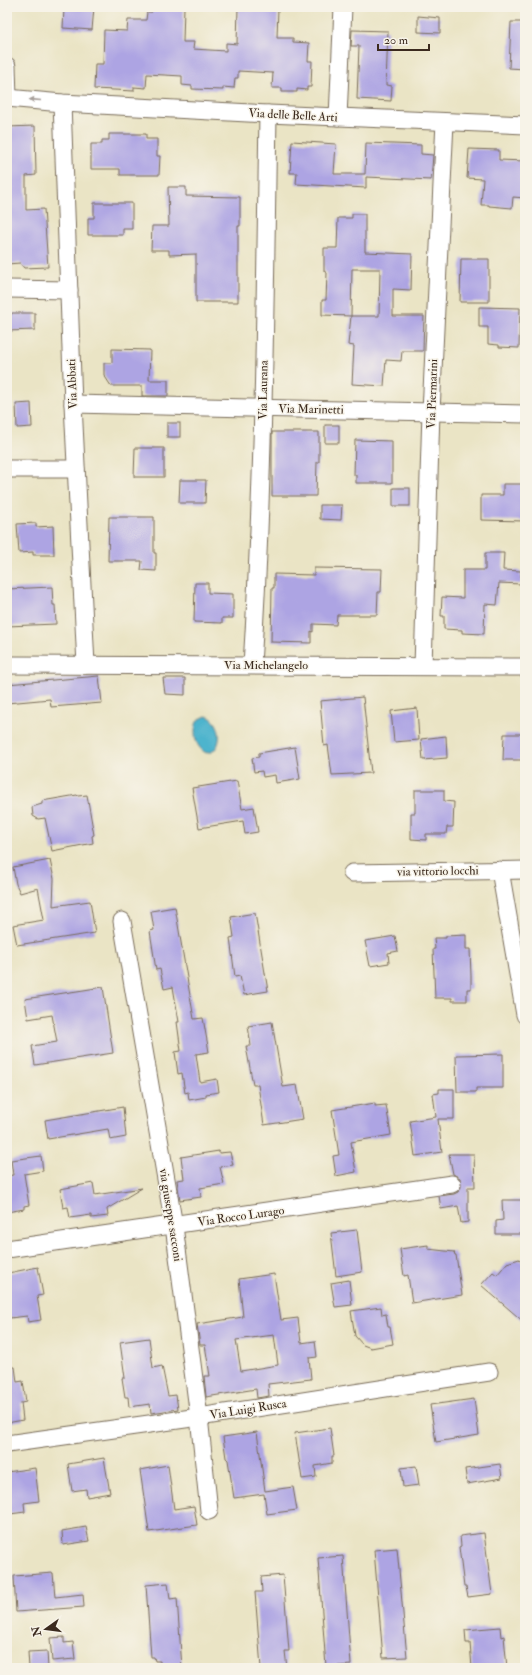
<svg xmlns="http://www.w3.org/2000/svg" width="532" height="1675" font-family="'IM FELL Double Pica',serif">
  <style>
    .water { fill: #4eb4cd; stroke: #446f76 }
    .building { fill: #ada4e3; fill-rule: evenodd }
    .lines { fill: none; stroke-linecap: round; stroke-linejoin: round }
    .street-casing { stroke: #786b58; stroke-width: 19 }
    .street { stroke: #fff; stroke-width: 17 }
    .oneway { fill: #a79f9a }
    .labels { text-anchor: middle; stroke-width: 3; stroke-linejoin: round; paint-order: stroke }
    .street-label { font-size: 12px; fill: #3b2a1e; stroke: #f7f3e8 }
  </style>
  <rect width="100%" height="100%" fill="#f7f3e8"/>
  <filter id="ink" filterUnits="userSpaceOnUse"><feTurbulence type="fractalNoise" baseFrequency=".025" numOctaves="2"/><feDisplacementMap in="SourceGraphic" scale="8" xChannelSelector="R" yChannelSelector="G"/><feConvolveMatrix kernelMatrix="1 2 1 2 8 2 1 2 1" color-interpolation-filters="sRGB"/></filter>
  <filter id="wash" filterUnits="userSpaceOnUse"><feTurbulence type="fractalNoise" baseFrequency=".012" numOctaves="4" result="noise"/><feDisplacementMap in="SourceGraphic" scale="16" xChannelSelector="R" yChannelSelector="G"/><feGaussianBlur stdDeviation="0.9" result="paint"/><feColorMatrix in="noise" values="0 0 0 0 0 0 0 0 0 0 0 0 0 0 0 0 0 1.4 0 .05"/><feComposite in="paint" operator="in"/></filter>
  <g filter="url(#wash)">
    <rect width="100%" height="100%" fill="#eae4c5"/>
    <path class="water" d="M206,716C222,719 225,751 207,753C195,749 192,730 198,720Z"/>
    <g id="blocks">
      <g class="building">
        <path d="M81,7H94L92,30L63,28L64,8L80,9Z"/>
        <path d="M152,7H184L183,42H194L193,49L226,51V43L237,44L238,7L278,8L277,38H293V42L309,43L308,61H312L311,87H307V90L297,89V92H282V88H272L273,73L238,71V78H235L234,88L223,87V90L192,89V86L182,85V76L147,74L146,88L134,87V91L94,89L95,64H103L104,30L127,31L128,20H146L147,12H152Z"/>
        <path d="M418,16L440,18V33L418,32Z"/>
        <path d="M511,22H525V69L509,68Z"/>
        <path d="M352,30L388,31L386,85L392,86L391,101L357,99L359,46H351Z"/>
        <path d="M35,126L36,175L26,176V210L44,209L48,267L24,268L20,263L7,264V127Z"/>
        <path d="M109,134H146V139H157V156H160L159,175H120V169H91V144H102V140H109Z"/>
        <path d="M292,141L336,144L334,174H365L366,143L421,145V154L433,155L431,180L366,177V188L296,184L297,173H290Z"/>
        <path d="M469,149L499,150V160L525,161V198L513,197L512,208L489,206V205H481L483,179L467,178Z"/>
        <path d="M168,187H186V196L240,197V226H238V302H196V254L169,255V250H151L152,226H169Z"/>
        <path d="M94,203H132V229H123V235H88V218H94Z"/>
        <path d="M352,214H365V252L412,254L411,290L393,289V316H424L423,351H402L401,361L386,360L384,386L352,384L354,346L348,345L351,316L322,315V300H326L327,273L324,271V248H337L338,218H352ZM352,269H380L379,316H351Z"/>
        <path d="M461,259H489V302H460Z"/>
        <path d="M479,307L520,308L519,348L499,347V345L488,344V327H479Z"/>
        <path d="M12,313H35V330L7,331V315H11Z"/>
        <path d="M112,349L150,350L149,380H168V396H142V386H111L104,375V363H112Z"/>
        <path d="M31,403L32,427L17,428L16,404Z"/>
        <rect x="167" y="423" width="13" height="14"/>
        <rect x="325" y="425" width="14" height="18"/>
        <path d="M272,432H319V462H317L316,496H272Z"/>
        <path d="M355,440L392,441V483H356V475H354Z"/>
        <path d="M135,448H164V477H134Z"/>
        <path d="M180,480H206L205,503H179Z"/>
        <path d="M503,484H522V495H525V521L481,520V495H503Z"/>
        <rect x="393" y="488" width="17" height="18"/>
        <path d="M320,505H342L341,520L320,519Z"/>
        <path d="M109,517H154V553H156V571L141,570L142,561H108Z"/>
        <path d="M36,523V527L53,526L54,555H33V552L19,553L17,524Z"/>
        <path d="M485,553H504L503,570L521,571V584L499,583L497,605L485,604L484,634L462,633V630L444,629V616H441L442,597L463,598V570H485Z"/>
        <path d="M314,568L382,569L381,592H378L377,615H337L336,625L313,624V632L311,631V643L271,642L272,588H274V574L314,575Z"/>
        <path d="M195,583H208V593L233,594V618H222V623L194,622Z"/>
        <path d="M52,587L53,605H55L56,624L7,626V589Z"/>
        <path d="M99,676L102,703L51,707L50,699L7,703V684Z"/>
        <path d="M163,678H185V695L165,694Z"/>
        <path d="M363,697L371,773L332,775L328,745L324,746L320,701Z"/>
        <path d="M417,708L419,740L394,742L391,711Z"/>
        <path d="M504,734H525V760H503Z"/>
        <path d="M446,736L447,758L423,760L421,739Z"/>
        <path d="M295,747L300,779L276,783L275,775L263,777L262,771L254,772L252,758L259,757V753Z"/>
        <path d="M237,781L242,809L254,807L258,832L245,834L243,821L199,828L192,788Z"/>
        <path d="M415,790H444V801L454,802L453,827H447L446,834H426V840L411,839V813H415Z"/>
        <path d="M77,795L78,796L87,795L94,835L92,836L93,843L52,851L45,818L38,819L33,816L32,807L42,804V801Z"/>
        <path d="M50,860L54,879L53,906L90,901L95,933L17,945L13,925L44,920L38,888L20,893L16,884L13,867Z"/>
        <path d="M175,907L194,1019L203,1018L209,1052L196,1054L200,1082L217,1079L219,1092L206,1094V1097L189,1100L188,1092L185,1093L182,1073L178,1074L175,1052L181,1051L177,1022H179L173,987L164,989L160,969L156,970L150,931L154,930L151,911Z"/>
        <path d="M255,913L268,991L244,995L240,976L235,977L230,938L234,937L231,917Z"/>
        <path d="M466,935V949H470L471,976V989H467V1001H452V998H435L433,949H435L434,938H446V936Z"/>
        <path d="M395,936L398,951L388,953L389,963L370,966L365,941Z"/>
        <path d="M103,987L113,1053L35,1065L32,1046L57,1042L52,1015L28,1019L25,999Z"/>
        <path d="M272,1022L283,1087L297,1085L303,1119L264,1125L258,1085H253L246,1046H251L248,1026Z"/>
        <path d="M503,1054V1088H476V1092H457L456,1055Z"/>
        <path d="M439,1089H454V1119H438L442,1152L415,1156L410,1121L436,1117L433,1094L439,1093Z"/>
        <path d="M375,1103V1106L386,1105L391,1135L351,1142L356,1172L336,1176L333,1156L339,1155L332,1110Z"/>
        <path d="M123,1107L126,1137L110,1140L108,1129L48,1139L45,1120Z"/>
        <path d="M219,1151V1153L230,1152L233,1165L220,1167L224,1184L200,1188L201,1197L180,1200L177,1180L184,1179L181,1157Z"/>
        <path d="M449,1154H474L475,1187H468V1222L461,1223L458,1206L441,1209L439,1196L454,1194L458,1192L461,1187L460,1178L453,1174Z"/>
        <path d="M41,1156L43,1171L24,1174L29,1205L24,1206V1209L7,1212V1176L13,1175L11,1160Z"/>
        <path d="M93,1183L95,1195L142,1188L107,1209L108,1216L91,1218V1215L70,1218L68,1207L63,1208L60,1189Z"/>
        <path d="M502,1200H525V1234H496V1221L503,1220Z"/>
        <path d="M357,1230L362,1272L336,1276L331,1233Z"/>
        <path d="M428,1245V1249L454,1252L455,1255H456L462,1295L412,1303L408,1275L404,1276L400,1249Z"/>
        <path d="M519,1259L525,1264V1323L481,1285L493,1272L497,1275L507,1263Z"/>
        <path d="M38,1267L43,1295L37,1296L41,1320L28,1322L27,1316L10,1318L9,1312H7V1278H9L8,1273Z"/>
        <path d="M274,1274L281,1320L298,1318L301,1343L315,1341L317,1357L309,1358L311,1379L268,1384L269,1396L257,1398L256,1389L206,1397L204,1376H210L205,1345H200L197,1324L243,1317L239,1279ZM274,1335L278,1365L241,1371L236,1340Z"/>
        <path d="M349,1280L352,1305L335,1307L331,1283Z"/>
        <path d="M381,1307L382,1315L386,1314L388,1327H390L393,1344L371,1348L363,1345L355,1336L351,1311Z"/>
        <path d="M149,1338L153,1368L162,1366L168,1396L176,1395L178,1409L151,1413L150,1404L129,1407L128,1397H125L122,1378H125L120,1342Z"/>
        <path d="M7,1367H15L17,1382L23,1381L26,1402L21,1403L23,1420L7,1423Z"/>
        <path d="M474,1399L479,1435L436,1442L430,1405Z"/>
        <path d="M330,1428L334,1456H332V1463L315,1466L316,1477L302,1479L295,1433Z"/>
        <path d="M257,1432L265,1491L293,1487L297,1510L267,1514L264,1494L234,1498L228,1460L226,1458L223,1437Z"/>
        <path d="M104,1458L110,1493L87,1497L86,1489L72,1491L68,1464Z"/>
        <path d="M500,1464L502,1478L467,1484L465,1469Z"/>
        <path d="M168,1465L174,1509L194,1506L197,1525L149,1532L140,1470Z"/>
        <path d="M416,1466L419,1485L403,1487L401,1468Z"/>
        <path d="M35,1468L39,1501L24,1503L25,1512L10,1514L7,1495V1472Z"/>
        <path d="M86,1527L89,1541L63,1545L62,1531Z"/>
        <path d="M484,1533L492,1594L468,1597L466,1587H464L459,1547L461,1546L460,1536Z"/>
        <path d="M397,1548L407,1657L383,1658L374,1550Z"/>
        <path d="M343,1556L351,1665L326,1667L318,1558Z"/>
        <path d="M53,1573L55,1597L83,1594L84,1607L16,1612L14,1576Z"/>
        <path d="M283,1575L289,1651H285L287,1668H261L255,1592H262L261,1577Z"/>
        <path d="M168,1583L170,1599L177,1598L182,1668H160V1661H155L154,1657H151L146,1585Z"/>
        <path d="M500,1627L501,1637L504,1636L507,1668H472L470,1643H466L465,1630Z"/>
        <path d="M64,1637V1643L73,1642L75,1659L52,1661L50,1638Z"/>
        <path d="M47,1651L48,1668H29L28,1652Z"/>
      </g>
    </g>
  </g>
  <g filter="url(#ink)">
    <use href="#blocks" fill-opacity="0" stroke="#786b58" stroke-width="1"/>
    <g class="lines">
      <g class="street-casing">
        <g id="street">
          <path d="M7,66L8,98"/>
          <path d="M7,98L62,103L268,114L525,125"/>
          <path d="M62,103L73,404L86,665"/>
          <path d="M338,117L343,7"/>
          <path d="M7,289L69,290"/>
          <path d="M73,404L525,414"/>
          <path d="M7,469H76"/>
          <path d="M7,665L525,667"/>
          <path d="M252,665C264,482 265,298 268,114"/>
          <path d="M423,666L431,412L445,122"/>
          <path d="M500,870L525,1015"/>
          <path d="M352,873L525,870"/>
          <path d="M122,921L174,1226L199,1417L209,1511"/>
          <path d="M7,1249L452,1184"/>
          <path d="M7,1444L199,1417L489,1372"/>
        </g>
      </g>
      <use href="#street" class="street"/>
    </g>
    <defs><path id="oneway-solid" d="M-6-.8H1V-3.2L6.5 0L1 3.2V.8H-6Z"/></defs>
    <use class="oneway" href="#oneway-solid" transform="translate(35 100) rotate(-175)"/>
  </g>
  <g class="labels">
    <g class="street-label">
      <text transform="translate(293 115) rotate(3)" y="4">Via delle Belle Arti</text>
      <text transform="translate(72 384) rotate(-92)" y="4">Via Abbati</text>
      <text transform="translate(263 390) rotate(-89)" y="4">Via Laurana</text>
      <text transform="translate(432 394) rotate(-88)" y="4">Via Piermarini</text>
      <text transform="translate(311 409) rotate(1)" y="4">Via Marinetti</text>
      <text x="266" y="669">Via Michelangelo</text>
      <text transform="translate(438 871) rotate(-1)" y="4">via vittorio locchi</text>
      <text transform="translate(171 1215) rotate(81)" y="4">via giuseppe sacconi</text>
      <text transform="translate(241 1216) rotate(-8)" y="4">Via Rocco Lurago</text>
      <text transform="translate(248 1409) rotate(-9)" y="4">Via Luigi Rusca</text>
    </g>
  </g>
  <rect width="532" height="1675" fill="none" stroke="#f7f3e8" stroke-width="24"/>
  <g transform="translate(46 1629) rotate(256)" stroke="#f7f3e8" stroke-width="3" paint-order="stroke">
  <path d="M0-3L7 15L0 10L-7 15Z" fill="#3b2a1e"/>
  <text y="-6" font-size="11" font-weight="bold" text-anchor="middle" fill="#3b2a1e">N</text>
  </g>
  <path d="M378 44v6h51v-6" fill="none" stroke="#3b2a1e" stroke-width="2"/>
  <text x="384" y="44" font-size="12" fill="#3b2a1e" stroke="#f7f3e8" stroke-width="3" paint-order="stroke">20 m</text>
</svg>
